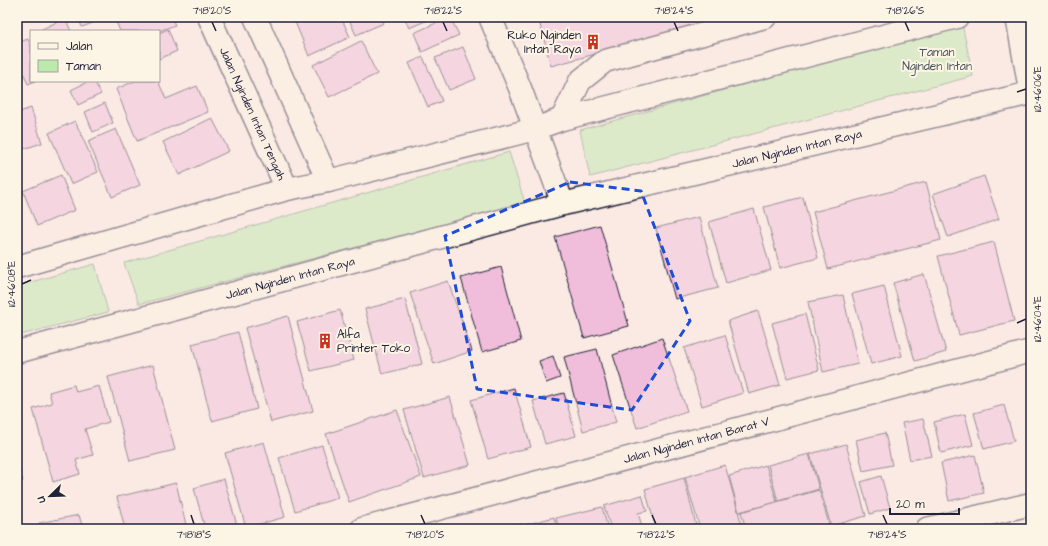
<svg xmlns="http://www.w3.org/2000/svg" width="1048" height="546" font-family="'Architects Daughter',sans-serif">
  <style>
    .green { fill: #bbebaa; stroke: #6e8672 }
    .building { fill: #f0bdda; stroke: #22223b }
    .lines { fill: none; stroke-linecap: round; stroke-linejoin: round }
    .minor-casing { stroke: #22223b; stroke-width: 25 }
    .minor { stroke: #fcf5e5; stroke-width: 22 }
    .marked { fill: none; stroke: #1d4ed8; stroke-width: 3; stroke-dasharray: 8 5; stroke-linejoin: round }
    .ticks { fill: none; stroke: #22223b; stroke-width: 1.5 }
    .labels { text-anchor: middle; stroke-width: 4; stroke-linejoin: round; paint-order: stroke }
    .poi-label { font-size: 12px; fill: #22223b; stroke: #fcf5e5; text-anchor: end }
    .park-label { font-size: 12px; fill: #485457; stroke: #fcf5e5 }
    .street-label { font-size: 12px; fill: #22223b; stroke: #fcf5e5 }
    .neatline { fill: none; stroke: #22223b; stroke-width: 1.5 }
    .ticks-label { font-size: 10px; text-anchor: middle; fill: #22223b }
  </style>
  <rect width="100%" height="100%" fill="#faeae3"/>
  <filter id="ink" filterUnits="userSpaceOnUse"><feTurbulence type="fractalNoise" baseFrequency=".025" numOctaves="2"/><feDisplacementMap in="SourceGraphic" scale="8" xChannelSelector="R" yChannelSelector="G"/><feConvolveMatrix kernelMatrix="1 2 1 2 8 2 1 2 1" color-interpolation-filters="sRGB"/></filter>
  <g filter="url(#ink)">
    <g class="green">
      <path d="M962,24L973,76L590,177L580,130Z"/>
      <path d="M509,152L525,203L139,304L124,263Z"/>
      <path d="M95,264L108,312L17,336V286Z"/>
    </g>
    <g class="building">
      <path d="M78,17H102L103,19L82,27Z"/>
      <path d="M114,17H171L175,25L159,31H120Z"/>
      <path d="M293,17H341L350,37L309,56Z"/>
      <path d="M348,17H381L384,23L356,35Z"/>
      <path d="M404,17H435L409,28Z"/>
      <path d="M449,17H450L459,35L422,52L414,33Z"/>
      <path d="M538,17H732L551,66Z"/>
      <path d="M65,18L71,31H38Z"/>
      <path d="M168,29L177,51L159,59V33Z"/>
      <path d="M28,39L31,47V81H35L28,84L17,58V43Z"/>
      <path d="M361,41L377,74L329,97L313,65Z"/>
      <path d="M463,47L476,79L449,90L435,58Z"/>
      <path d="M423,57L442,101L428,107L409,63Z"/>
      <path d="M89,81H94L101,94L78,105L71,90Z"/>
      <path d="M135,81H158L166,99L197,86L208,112L137,141L116,89Z"/>
      <path d="M105,103L113,123L93,132L85,112Z"/>
      <path d="M31,108L42,143L17,151V113Z"/>
      <path d="M212,118L229,151L179,175L163,142Z"/>
      <path d="M75,121L98,172L71,184L49,133Z"/>
      <path d="M116,129L140,185L112,197L88,141Z"/>
      <path d="M61,175L75,210L37,226L23,191Z"/>
      <path d="M984,176L999,219L948,237L933,194Z"/>
      <path d="M926,182L941,240L828,269L813,212Z"/>
      <path d="M803,197L818,258L780,268L764,207Z"/>
      <path d="M754,209L771,270L726,283L709,222Z"/>
      <path d="M699,217L718,288L675,299L656,228Z"/>
      <path d="M600,225L629,326L584,338L555,237Z"/>
      <path d="M994,242L1014,321L959,335L938,256Z"/>
      <path d="M501,267L521,341L482,352L461,278Z"/>
      <path d="M924,274L946,352L915,361L893,283Z"/>
      <path d="M448,281L472,351L434,364L410,293Z"/>
      <path d="M884,286L902,356L871,364L852,294Z"/>
      <path d="M843,295L858,364L823,372L808,302Z"/>
      <path d="M405,299L422,364L382,374L365,309Z"/>
      <path d="M340,310L354,360L311,371L297,322Z"/>
      <path d="M758,311L780,385L749,394L728,321Z"/>
      <path d="M805,314L819,370L787,378L772,323Z"/>
      <path d="M288,316L313,411L271,422L245,328Z"/>
      <path d="M238,332L257,409L212,421L192,344Z"/>
      <path d="M725,335L743,393L702,406L684,348Z"/>
      <path d="M662,338L687,411L637,428L613,355Z"/>
      <path d="M597,349L616,422L583,431L564,357Z"/>
      <path d="M553,356L560,378L546,383L539,361Z"/>
      <path d="M153,365L175,450L130,461L108,377Z"/>
      <path d="M74,385L76,392L99,386L109,422L85,429L93,455L76,460L80,474L53,482L33,409L52,403L49,392Z"/>
      <path d="M514,388L531,447L488,459L471,400Z"/>
      <path d="M564,393L576,436L545,444L533,401Z"/>
      <path d="M450,397L470,465L424,478L404,410Z"/>
      <path d="M1004,405L1014,441L984,449L974,413Z"/>
      <path d="M397,410L421,477L349,502L326,434Z"/>
      <path d="M965,414L973,445L941,453L934,422Z"/>
      <path d="M923,419L932,456L910,460L902,423Z"/>
      <path d="M885,433L892,465L863,471L856,440Z"/>
      <path d="M264,442L285,517L246,528L225,453Z"/>
      <path d="M846,444L866,516L831,526L810,454Z"/>
      <path d="M322,445L338,498L295,511L279,458Z"/>
      <path d="M809,454L819,489L778,501L768,465Z"/>
      <path d="M975,455L984,493L949,501L941,463Z"/>
      <path d="M17,461L23,481L17,483Z"/>
      <path d="M725,465L743,529H700L685,477Z"/>
      <path d="M766,465L777,502L739,512L729,476Z"/>
      <path d="M881,476L890,508L870,514L861,482Z"/>
      <path d="M684,478L697,529H656L645,489Z"/>
      <path d="M224,479L238,529H205L194,488Z"/>
      <path d="M176,483L187,529H125L117,497Z"/>
      <path d="M819,490L829,524L813,529H746L741,512Z"/>
      <path d="M642,495L647,511L638,513L643,529H611L604,506Z"/>
      <path d="M602,507L608,529H559L556,518Z"/>
      <path d="M79,515L83,529H40L39,523Z"/>
      <path d="M554,517L557,529H526L525,525Z"/>
      <path d="M522,524L524,529H506Z"/>
    </g>
    <g class="lines">
      <g class="minor-casing">
        <g id="minor">
          <path id="s1" d="M209,17L287,189"/>
          <path d="M255,17L328,181"/>
          <path d="M490,17L520,88L563,204"/>
          <path d="M1017,17L1031,95"/>
          <path d="M562,119L580,81L605,61L765,17"/>
          <path d="M17,267L287,189L328,181L535,129L562,119L957,17"/>
          <path id="s2" d="M17,352L563,204L1031,93"/>
          <path id="s3" d="M362,529L1031,351"/>
          <path d="M927,529L1031,504"/>
        </g>
      </g>
      <use href="#minor" class="minor"/>
    </g>
  </g>
  <path d="M0 0H1048V546H0ZM570,182L641,191L690,321L632,410L477,389L445,236Z" fill="#faeae3" fill-opacity=".55" fill-rule="evenodd"/>
  <path class="marked" d="M570,182L641,191L690,321L632,410L477,389L445,236Z"/>
  <path class="ticks" d="M212,22L216,31M443,22L447,31M674,22L678,31M905,22L909,31M1017,92L1026,89M22,284L31,280M1017,323L1026,319M191,515L194,524M421,515L425,524M652,515L656,524M883,515L887,524"/>
  <defs>
    <g id="building-bare" transform="scale(1.2)"><path d="M-4-6H4V6H1V3H-1V6H-4ZM-2.5-4.3h1.7v1.8h-1.7ZM.8-4.3h1.7v1.8H.8ZM-2.5-1h1.7V.8h-1.7ZM.8-1h1.7V.8H.8Z" fill="#c8321e" stroke="#fcf5e5" stroke-width="2.5" paint-order="stroke"/></g>
  </defs>
  <g fill-rule="evenodd">
    <use href="#building-bare" x="593" y="42"/>
    <use href="#building-bare" x="325" y="341"/>
  </g>
  <g class="labels">
    <g class="poi-label">
      <text x="581" y="39">Ruko Nginden<tspan x="581" dy="14">Intan Raya</tspan></text>
      <text x="337" y="338" text-anchor="start">Alfa<tspan x="337" dy="14">Printer Toko</tspan></text>
    </g>
    <g class="park-label">
      <text x="937" y="56">Taman<tspan x="937" dy="14">Nginden Intan</tspan></text>
    </g>
    <g class="street-label">
      <text dy="4" stroke="none"><textPath href="#s1" startOffset="106">Jalan Nginden Intan Tengah</textPath></text>
      <text dy="4" stroke="none"><textPath href="#s2" startOffset="806">Jalan Nginden Intan Raya</textPath></text>
      <text dy="4" stroke="none"><textPath href="#s2" startOffset="283">Jalan Nginden Intan Raya</textPath></text>
      <text dy="4" stroke="none"><textPath href="#s3" startOffset="346">Jalan Nginden Intan Barat V</textPath></text>
    </g>
  </g>
  <rect width="1048" height="546" fill="none" stroke="#fcf5e5" stroke-width="44"/>
  <rect x="30" y="30" width="130" height="52" fill="#fcf5e5" stroke="#a5a1a1"/>
  <rect x="38" y="43" width="20" height="6" fill="#fcf5e5" stroke="#a5a1a1"/>
  <text x="66" y="50" font-size="12" fill="#22223b">Jalan</text>
  <rect x="38" y="60" width="20" height="12" fill="#bbebaa" stroke="#a5a1a1"/>
  <text x="66" y="70" font-size="12" fill="#22223b">Taman</text>
  <g transform="translate(50 496) rotate(247)" stroke="#fcf5e5" stroke-width="3" paint-order="stroke">
  <path d="M0-3L7 15L0 10L-7 15Z" fill="#22223b"/>
  <text y="-6" font-size="11" font-weight="bold" text-anchor="middle" fill="#22223b">U</text>
  </g>
  <path d="M890 508v6h69v-6" fill="none" stroke="#22223b" stroke-width="2"/>
  <text x="896" y="508" font-size="12" fill="#22223b" stroke="#fcf5e5" stroke-width="3" paint-order="stroke">20 m</text>
  <rect x="22" y="22" width="1004" height="502" class="neatline"/>
  <g class="ticks-label">
    <text x="212" y="14">7°18'20"S</text>
    <text x="443" y="14">7°18'22"S</text>
    <text x="674" y="14">7°18'24"S</text>
    <text x="905" y="14">7°18'26"S</text>
    <text transform="translate(1037 89) rotate(-90)" y="4">112°46'06"E</text>
    <text transform="translate(11 284) rotate(-90)" y="4">112°46'08"E</text>
    <text transform="translate(1037 319) rotate(-90)" y="4">112°46'04"E</text>
    <text x="194" y="538">7°18'18"S</text>
    <text x="425" y="538">7°18'20"S</text>
    <text x="656" y="538">7°18'22"S</text>
    <text x="887" y="538">7°18'24"S</text>
  </g>
</svg>
